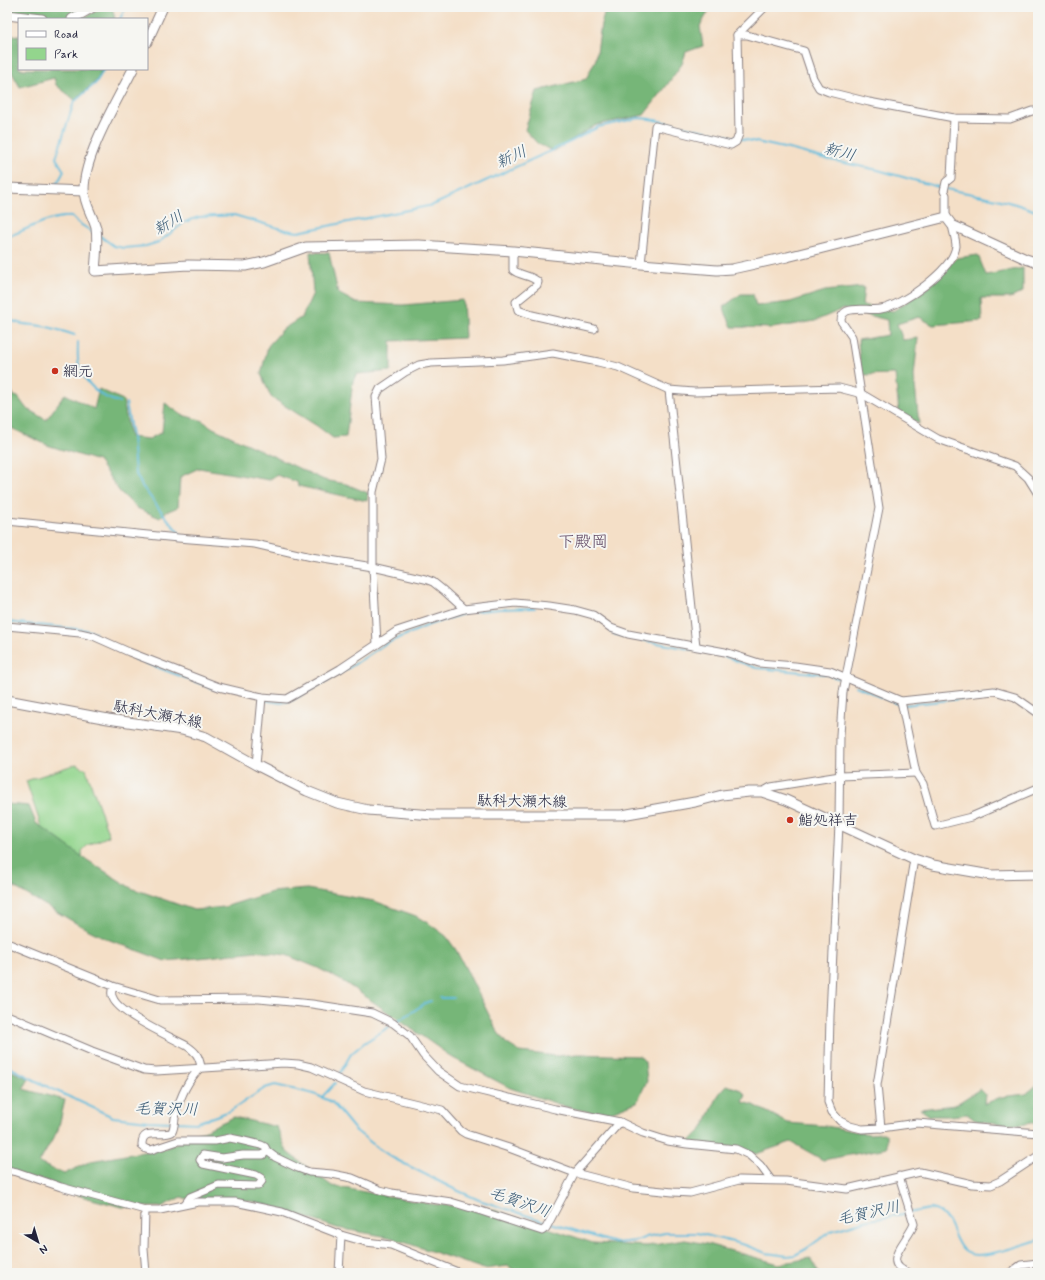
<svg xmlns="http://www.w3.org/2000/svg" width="1045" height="1280" font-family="Mynerve,'Klee One',sans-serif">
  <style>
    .green { fill: #93d58d; stroke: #5a7c64 }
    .forest { fill: #76b678; stroke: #4c6c5a }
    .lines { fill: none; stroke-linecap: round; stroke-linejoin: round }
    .stream { stroke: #5ebbdc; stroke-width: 2 }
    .street-casing { stroke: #8b8081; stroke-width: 9 }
    .secondary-casing { stroke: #8b8081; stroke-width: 11 }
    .street { stroke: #fff; stroke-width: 7 }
    .secondary { stroke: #fff; stroke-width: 9 }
    .poi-dot { fill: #c8321e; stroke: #f6f6f2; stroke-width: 1.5 }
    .labels { text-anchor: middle; stroke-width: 4; stroke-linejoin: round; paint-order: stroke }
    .poi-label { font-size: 15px; fill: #22223b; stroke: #f6f6f2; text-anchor: start }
    .street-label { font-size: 15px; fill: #22223b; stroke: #f6f6f2 }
    .water-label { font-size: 16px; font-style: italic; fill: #375873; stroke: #f6f6f2 }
    .quarter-label { font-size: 17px; fill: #604864; stroke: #f6f6f2 }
  </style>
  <rect width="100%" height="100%" fill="#f6f6f2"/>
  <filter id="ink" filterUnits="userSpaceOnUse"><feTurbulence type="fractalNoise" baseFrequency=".025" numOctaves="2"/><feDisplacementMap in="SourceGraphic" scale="8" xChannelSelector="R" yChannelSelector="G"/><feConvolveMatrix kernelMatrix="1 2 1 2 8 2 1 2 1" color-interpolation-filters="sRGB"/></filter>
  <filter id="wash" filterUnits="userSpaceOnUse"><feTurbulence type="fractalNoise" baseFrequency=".012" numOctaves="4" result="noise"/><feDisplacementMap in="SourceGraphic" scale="16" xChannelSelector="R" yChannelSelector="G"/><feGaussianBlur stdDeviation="0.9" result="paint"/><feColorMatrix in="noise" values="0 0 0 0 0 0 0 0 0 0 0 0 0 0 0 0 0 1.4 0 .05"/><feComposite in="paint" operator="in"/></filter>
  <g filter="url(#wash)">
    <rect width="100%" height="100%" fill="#f4dfc7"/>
    <path class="green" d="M76,764L86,769L109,836L88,845L82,851L83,867L45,838L26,781Z"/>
    <g class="forest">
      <path d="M7,7H93L72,19H40L7,15Z"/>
      <path d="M104,7H112L115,19H81Z"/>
      <path d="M606,7H710V9L700,26L703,46L686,52L682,64L662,92L644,115L596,125L554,151L538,144L525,130L537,91L586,79L596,59L601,24Z"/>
      <path d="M7,34L19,36V69H102L98,79L75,100L56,85L54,78L20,87L11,71L7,70Z"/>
      <path d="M310,252L329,253L338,293L356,303L403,305L463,300L465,338L391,341V371L357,374L353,381L346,437L333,438L317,426L271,397L261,374L268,346L283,329L302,317L313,293Z"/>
      <path d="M978,255L986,275L1023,268V292L1011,298H981L982,321L933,325L919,317L897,324L903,340L918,338L914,376L919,424L899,412L895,374L861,375L858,340L888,335L887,320L843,309L815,321L773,328L732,327L723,307L741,294H753L756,306L790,302L825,291L864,287L862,305L893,311L929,287L956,258Z"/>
      <path d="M7,382L14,396L18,397L26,408L46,420L65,394L94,409L99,389L123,400L130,437L149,439L162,432L165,403L182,415L201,420L213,428L324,480L346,484L368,493L367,501L298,486L297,482L276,475L269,480L199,468L180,477L178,507L166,512L160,518L137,508L120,492L98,461L47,445L7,426Z"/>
      <path d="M7,804L29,806L36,823L84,858L131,888L194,910L224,907L272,892L307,889L374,901L416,916L431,925L446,936L456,950L467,971L497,1031L506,1043L520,1052L557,1056L577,1054L640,1056L645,1062L647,1081L637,1102L603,1115L567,1107L510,1088L453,1058L369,999L344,982L318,968L286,955L255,951L209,957L165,961L107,939L81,926L7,883Z"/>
      <path d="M7,1069L29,1079L23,1089L65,1100L58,1130L39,1163L64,1174L91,1161L166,1148L234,1117L277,1127L287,1152L332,1186L431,1204L491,1209L593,1243L647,1246L685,1240L707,1244L779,1264L810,1258L815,1265L818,1273H519L508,1266L484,1269L389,1237L337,1228L265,1204L250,1201L209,1198L198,1202L181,1197L161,1207H122L84,1197L7,1171Z"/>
      <path d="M727,1085L741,1090L746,1095L743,1102L754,1105L788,1123L826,1126L869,1134L883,1133L887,1135V1148L823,1160L791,1142L756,1154L736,1149L687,1144L703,1128L719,1094Z"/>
      <path d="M1037,1085H1038V1122L1019,1125L976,1121L967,1114L951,1116H930L920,1109L955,1105L980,1089L985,1094L984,1104L1001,1097L1026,1094Z"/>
    </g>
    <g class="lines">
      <g class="stream">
        <path d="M120,19L126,7"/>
        <path d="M56,186L64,171L56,158L74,102L96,83L104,69"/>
        <path d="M946,189C978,195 1009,200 1038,212"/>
        <path d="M100,236L114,246L124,248L146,246L159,242L185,222L199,217L234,215L285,230L298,232L433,205L570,142L598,127L639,118L650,119L793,150L826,159L878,170L942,188"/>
        <path d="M7,237C26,230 51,215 72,217L77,222L94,233"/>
        <path d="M7,318C17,325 29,324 41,326C52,327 64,332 75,335"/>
        <path d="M78,342C78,350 77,358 79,365C83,382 102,399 119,402"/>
        <path d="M126,403L132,436L135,472L142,486L161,511L180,534"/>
        <path d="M7,622L87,630L95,633"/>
        <path d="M610,631L614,634L624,636"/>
        <path d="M631,638L721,655L756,668L826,674L843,680"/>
        <path d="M135,657V659L215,689"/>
        <path d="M856,686L900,705"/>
        <path d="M262,700L281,703L293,700L349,668L385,644L429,625L469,612L500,609L535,608"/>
        <path d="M904,705L996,695L1003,697"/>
        <path d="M440,998H453"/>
        <path d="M397,1022L427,1002L431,1001"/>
        <path d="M7,1066L50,1088L113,1117L148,1121L173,1122"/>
        <path d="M339,1075L351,1054L364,1043L389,1027"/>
        <path d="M322,1097L335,1083"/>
        <path d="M177,1122L196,1123L230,1111L265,1088L275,1085L314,1094L332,1102L355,1130L378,1148L393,1158L454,1189L479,1200L547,1222"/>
        <path d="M551,1223L615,1243L637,1241L646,1237L665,1233H697L745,1245L766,1253L788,1256L795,1255L806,1249L831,1231L865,1221L930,1209C933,1210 937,1210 939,1212C957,1223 952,1256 978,1255C995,1255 1021,1245 1038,1240"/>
      </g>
    </g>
  </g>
  <g filter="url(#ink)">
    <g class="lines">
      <g class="street-casing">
        <g id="street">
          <path d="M737,35H747L804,51L813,78L819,88L829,92L869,102L954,118L1010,119L1032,111H1038"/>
          <path d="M946,217V195L944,191L946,182L951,178L954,118"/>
          <path d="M952,225C953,231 956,240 956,246C953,270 903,305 881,309C870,311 858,307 847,311C843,313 841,316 841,321L852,337L879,508L843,692L840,735L839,824L830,1015L828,1102L832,1112L840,1121L850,1126L862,1129L881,1128L917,1123L1038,1133"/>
          <path d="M513,251V270C520,276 532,275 538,282L537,285L516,302L518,310L532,315L594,329"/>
          <path d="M641,264L655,126L731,145L736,142L739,134L737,35L765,7"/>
          <path d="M669,390L696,646"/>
          <path d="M7,521L178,538L255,544L311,557L373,567L425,579L433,582L443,590L464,609"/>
          <path d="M7,626L80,633L93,636L129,652L219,687L262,697L287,699L340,669L397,631L464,609L515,603L549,606L575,610L593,615L611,628L628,634L725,652L759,663L795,666L830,671L901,701L994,691L1015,697L1038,713"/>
          <path d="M377,644L373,567V492L381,459L376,397L380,389L405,372L419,365L431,363L503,360L553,353L598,362L618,367L669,390L694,392L839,388L862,394L938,439L1015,466L1028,478L1038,494"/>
          <path d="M901,701L916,773L923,784L935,826L971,817L1038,788"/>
          <path d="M256,765L262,697"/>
          <path d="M762,792L771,787L840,776L916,773"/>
          <path d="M7,943L113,986L160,1000L259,999L312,1004L372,1013L393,1023L410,1036L423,1055L438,1071L460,1086L555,1109L620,1122L575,1173L546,1228L542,1231L481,1211L451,1202L392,1193L380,1190L352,1178L332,1174L309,1172L298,1168L275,1157L267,1151L265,1147L261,1145L240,1140L230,1138L215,1141H178L151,1150L146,1149L142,1146C141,1126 161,1138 172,1132C175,1126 174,1120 176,1114C180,1097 188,1080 201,1067C199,1056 196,1052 187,1046C171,1037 119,1014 113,998C111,995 112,989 113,986"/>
          <path d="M7,1015L92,1051L144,1070L156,1071L284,1063L298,1064L311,1067L364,1091L442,1110L461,1131L466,1134L509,1148L575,1173L633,1188L673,1192L690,1193L739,1180L786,1181L847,1189L920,1172L972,1184L991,1185L1000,1181L1038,1156"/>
          <path d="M620,1122L643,1133L668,1141L687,1144L736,1149L749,1155L760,1165L771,1180"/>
          <path d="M881,1128L877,1085L914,859"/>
          <path d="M7,1170L17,1172L61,1187L145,1210H160L198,1202H235L282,1212L341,1235L366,1242L391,1245L460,1273"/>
          <path d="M899,1176L914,1224C908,1241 879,1263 909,1273"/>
          <path d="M185,1204L190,1197L219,1185L258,1186L262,1181L261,1178L256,1175L203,1164L200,1160L203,1155L222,1158L243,1155H263L267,1151"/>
          <path d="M145,1210L144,1249L146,1273"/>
          <path d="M339,1273L341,1235"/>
          <path d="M928,1273H930"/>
          <path d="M1010,1273L1021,1265L1038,1263"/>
        </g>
      </g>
      <g class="secondary-casing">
        <g id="secondary">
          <path d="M7,15L42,19"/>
          <path d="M72,19L93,7"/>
          <path d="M147,42L163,7"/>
          <path d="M133,69C117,101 84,155 84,190C84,204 93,216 96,228C98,242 96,258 95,271L188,265L245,266L264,262L306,247L419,245L513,251L641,264L717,270L732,269L787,257L946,217L952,225L1026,259L1038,263"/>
          <path d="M7,188L84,191"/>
          <path d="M7,700L108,719L182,730L206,737L256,765L307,791L337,803L368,810L433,815H622L695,802L722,795L749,792H762L786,800L914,859L933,865L991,875L1038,874"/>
        </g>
      </g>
      <use href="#street" class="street"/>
      <use href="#secondary" class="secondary"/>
    </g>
  </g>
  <g class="poi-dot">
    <circle cx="55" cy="371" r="4"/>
    <circle cx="790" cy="820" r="4"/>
  </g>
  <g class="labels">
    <g class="poi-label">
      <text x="63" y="376">網元</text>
      <text x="798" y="825">鮨処祥吉</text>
    </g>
    <g class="street-label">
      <text transform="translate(158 714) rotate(11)" y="5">駄科大瀬木線</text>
      <text transform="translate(522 801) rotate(1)" y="5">駄科大瀬木線</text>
    </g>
    <g class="water-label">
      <text transform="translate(840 151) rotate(15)" y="6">新川</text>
      <text transform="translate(511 156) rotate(-25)" y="6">新川</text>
      <text transform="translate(168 222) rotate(-31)" y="6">新川</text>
      <text transform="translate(166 1108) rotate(1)" y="6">毛賀沢川</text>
      <text transform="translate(520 1201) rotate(19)" y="6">毛賀沢川</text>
      <text transform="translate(868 1212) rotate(-12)" y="6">毛賀沢川</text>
    </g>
    <g class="quarter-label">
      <text x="583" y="547">下殿岡</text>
    </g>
  </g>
  <rect width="1045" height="1280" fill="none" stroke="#f6f6f2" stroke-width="24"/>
  <rect x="18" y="18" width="130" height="52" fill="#f6f6f2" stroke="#a1a1a9"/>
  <rect x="26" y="31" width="20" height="6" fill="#ffffff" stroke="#a1a1a9"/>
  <text x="54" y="38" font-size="12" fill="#22223b">Road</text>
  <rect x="26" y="48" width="20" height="12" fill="#93d58d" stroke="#a1a1a9"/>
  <text x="54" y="58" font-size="12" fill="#22223b">Park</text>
  <g transform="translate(38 1242) rotate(142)" stroke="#f6f6f2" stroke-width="3" paint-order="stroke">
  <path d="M0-3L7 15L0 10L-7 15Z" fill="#22223b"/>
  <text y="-6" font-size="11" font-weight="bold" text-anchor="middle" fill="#22223b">N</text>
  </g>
</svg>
